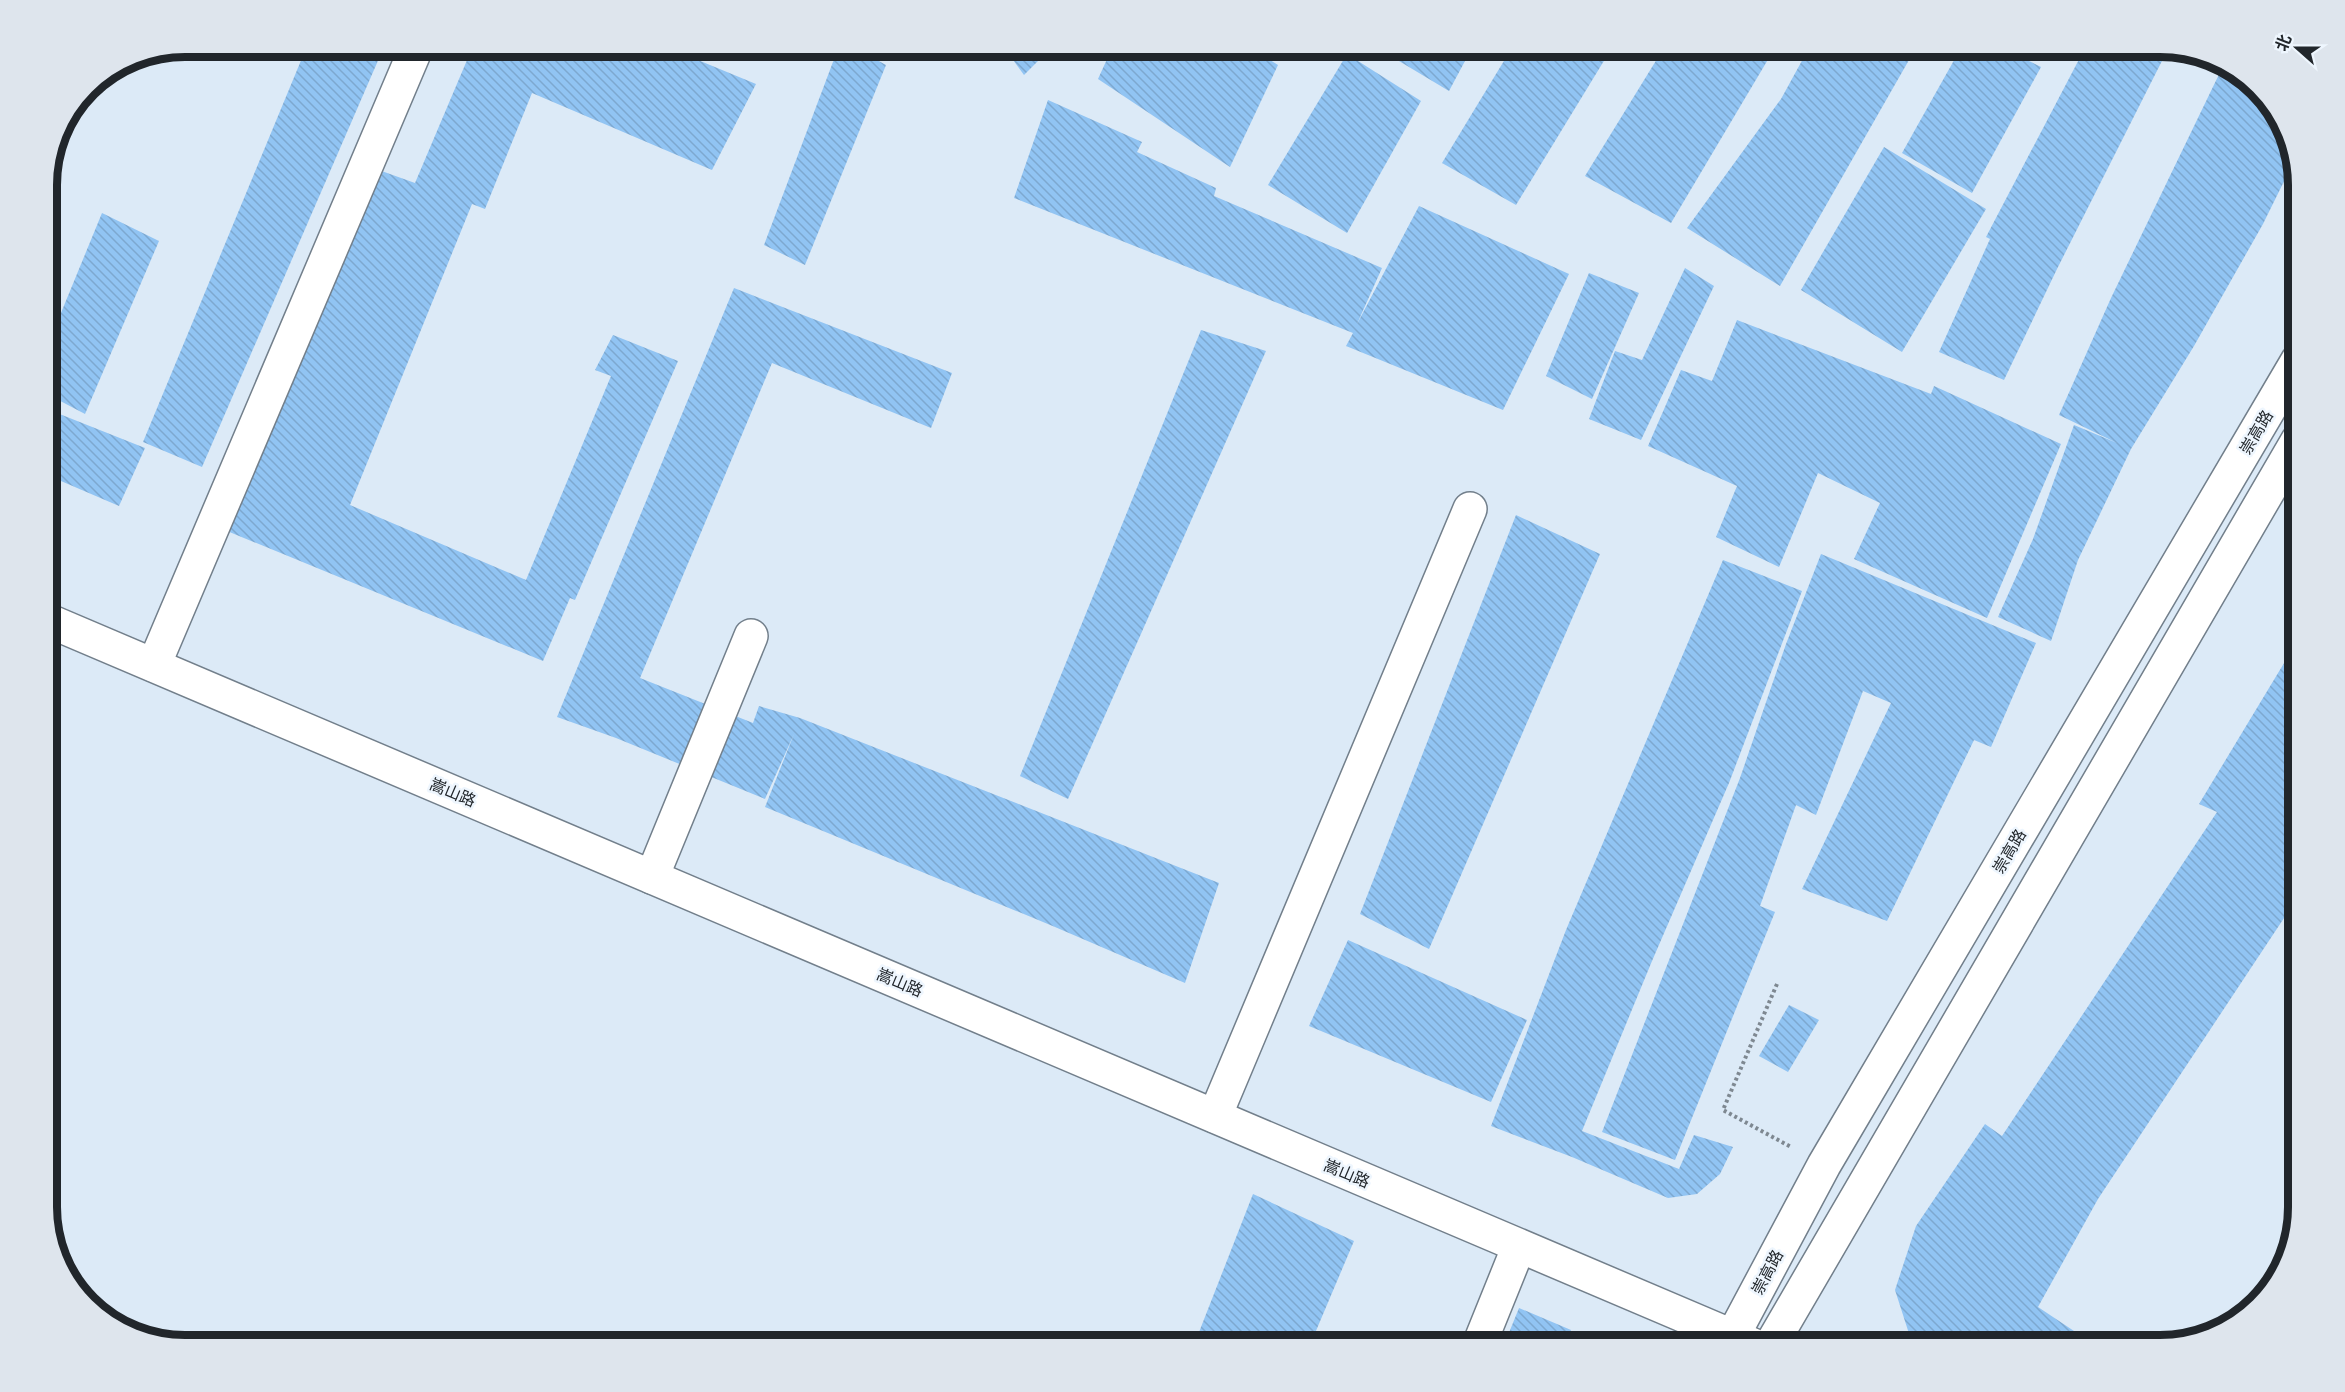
<svg xmlns="http://www.w3.org/2000/svg" width="2345" height="1392" font-family="'Source Serif 4','Noto Sans SC',serif">
  <style>
    .building { fill: url(#building-back-hatch) }
    .lines { fill: none; stroke-linecap: round; stroke-linejoin: round }
    .minor-casing { stroke: #727f8b; stroke-width: 36 }
    .tertiary-casing { stroke: #727f8b; stroke-width: 36 }
    .path { stroke: #7e8891; stroke-width: 4; stroke-dasharray: 3 3; stroke-linecap: butt }
    .minor { stroke: #fff; stroke-width: 33 }
    .tertiary { stroke: #fff; stroke-width: 33 }
    .labels { text-anchor: middle; stroke-width: 5; stroke-linejoin: round; paint-order: stroke }
    .street-label { font-size: 16px; fill: #21262b; stroke: #eef6fe }
    .rim { fill: none; stroke: #21262b; stroke-width: 8 }
  </style>
  <defs>
    <pattern id="building-back-hatch" width="6" height="6" patternUnits="userSpaceOnUse" patternTransform="scale(1.5)"><rect width="6" height="6" fill="#91c4f3"/><path d="M-1 5l2 2M0 0l6 6M5-1l2 2" fill="none" stroke="#7da8d0"/></pattern>
  </defs>
  <rect width="100%" height="100%" fill="#dceaf7"/>
  <g class="building">
    <path d="M307,46H361L380,56L202,467L143,442Z"/>
    <path d="M473,46H664L756,84L712,170L532,93L485,209L472,204L350,505L526,580L611,376L595,370L613,335L678,361L575,600L570,598L543,661L227,531L376,169L415,183Z"/>
    <path d="M839,46H851L886,65L805,265L764,245Z"/>
    <path d="M1003,46H1048L1050,49L1024,75Z"/>
    <path d="M1113,46H1248L1278,65L1230,167L1098,79Z"/>
    <path d="M1374,46H1473L1449,91Z"/>
    <path d="M1513,46H1613L1516,205L1442,163Z"/>
    <path d="M1665,46H1776L1671,223L1585,176Z"/>
    <path d="M1810,46H1917L1780,286L1687,228L1781,99Z"/>
    <path d="M1962,46H1999L2041,67L1972,193L1902,153Z"/>
    <path d="M2086,46H2160L2168,49L2057,269L2004,380L1939,352L1990,239L1986,237Z"/>
    <path d="M1347,54L1421,101L1347,233L1268,185Z"/>
    <path d="M2224,64L2230,65L2280,115L2294,161L2263,224L2194,346L2131,449L2078,560L2051,641L1998,617L2033,539L2074,425L2117,443L2059,415L2111,298Z"/>
    <path d="M1048,100L1142,142L1137,152L1216,188L1214,196L1382,268L1357,324L1419,206L1569,274L1503,410L1346,346L1353,333L1014,198Z"/>
    <path d="M1884,147L1986,209L1902,352L1801,290Z"/>
    <path d="M102,213L159,241L85,414L47,394V347Z"/>
    <path d="M1685,268L1714,286L1641,440L1589,419L1615,351L1642,360Z"/>
    <path d="M1589,273L1639,293L1592,399L1546,376Z"/>
    <path d="M734,288L952,373L931,428L772,363L640,678L753,723L759,706L800,718L1219,883L1185,983L1055,927L765,807L794,734L765,799L616,738L557,717Z"/>
    <path d="M1737,320L1931,394L1934,386L2061,444L1987,618L1854,559L1880,503L1818,473L1779,567L1716,537L1737,486L1648,446L1681,370L1712,381Z"/>
    <path d="M1201,330L1266,351L1068,799L1020,776Z"/>
    <path d="M47,409L145,448L119,506L47,475Z"/>
    <path d="M1516,515L1600,554L1429,949L1360,914Z"/>
    <path d="M1821,554L2036,643L1991,747L1974,740L1887,921L1802,889L1891,703L1863,691L1816,815L1796,805L1760,906L1775,912L1675,1160L1602,1132L1740,778L1786,644Z"/>
    <path d="M1723,560L1802,591L1729,783L1652,961L1582,1131L1679,1169L1694,1135L1733,1147L1720,1174L1697,1194L1668,1198L1572,1157L1491,1126L1566,930Z"/>
    <path d="M2298,640V897L2098,1199L2038,1307L2095,1345H1916L1912,1343L1895,1290L1916,1226L1985,1124L2002,1136L2217,812L2199,804Z"/>
    <path d="M1348,940L1527,1020L1491,1102L1309,1026Z"/>
    <path d="M1789,1005L1819,1020L1788,1072L1759,1056Z"/>
    <path d="M1253,1194L1354,1241L1310,1345H1194Z"/>
    <path d="M1519,1308L1571,1330L1564,1345H1504Z"/>
  </g>
  <g class="lines">
    <g class="minor-casing">
      <g id="minor">
        <path d="M154,665L417,46"/>
        <path d="M652,877L751,636"/>
        <path d="M1215,1116L1470,509"/>
        <path d="M1479,1345L1519,1246"/>
      </g>
    </g>
    <g class="tertiary-casing">
      <g id="tertiary">
        <path d="M47,620L1753,1345"/>
        <path d="M1728,1345L1824,1165L2298,360"/>
        <path d="M1771,1345L2298,440"/>
      </g>
    </g>
    <path class="path" d="M1777,984L1723,1110L1791,1147"/>
    <use href="#minor" class="minor"/>
    <use href="#tertiary" class="tertiary"/>
  </g>
  <g class="labels">
    <g class="street-label">
      <text transform="translate(2256 432) rotate(-59)" y="6">崇高路</text>
      <text transform="translate(453 792) rotate(23)" y="6">嵩山路</text>
      <text transform="translate(2009 851) rotate(-59)" y="6">崇高路</text>
      <text transform="translate(900 982) rotate(23)" y="6">嵩山路</text>
      <text transform="translate(1347 1173) rotate(23)" y="6">嵩山路</text>
      <text transform="translate(1767 1272) rotate(-62)" y="6">崇高路</text>
    </g>
  </g>
  <path d="M0 0H2345V1392H0ZM185 57H2160A128 128 0 0 1 2288 185V1207A128 128 0 0 1 2160 1335H185A128 128 0 0 1 57 1207V185A128 128 0 0 1 185 57Z" fill="#dee5ed" fill-rule="evenodd"/>
  <path class="rim" d="M185 57H2160A128 128 0 0 1 2288 185V1207A128 128 0 0 1 2160 1335H185A128 128 0 0 1 57 1207V185A128 128 0 0 1 185 57Z"/>
  <g transform="translate(2297 48) rotate(291)" stroke="#eef6fe" stroke-width="4.5" paint-order="stroke">
  <path d="M0-4.5L10 22L0 15L-10 22Z" fill="#21262b"/>
  <text y="-9" font-size="16" font-weight="bold" text-anchor="middle" fill="#21262b">北</text>
  </g>
</svg>
